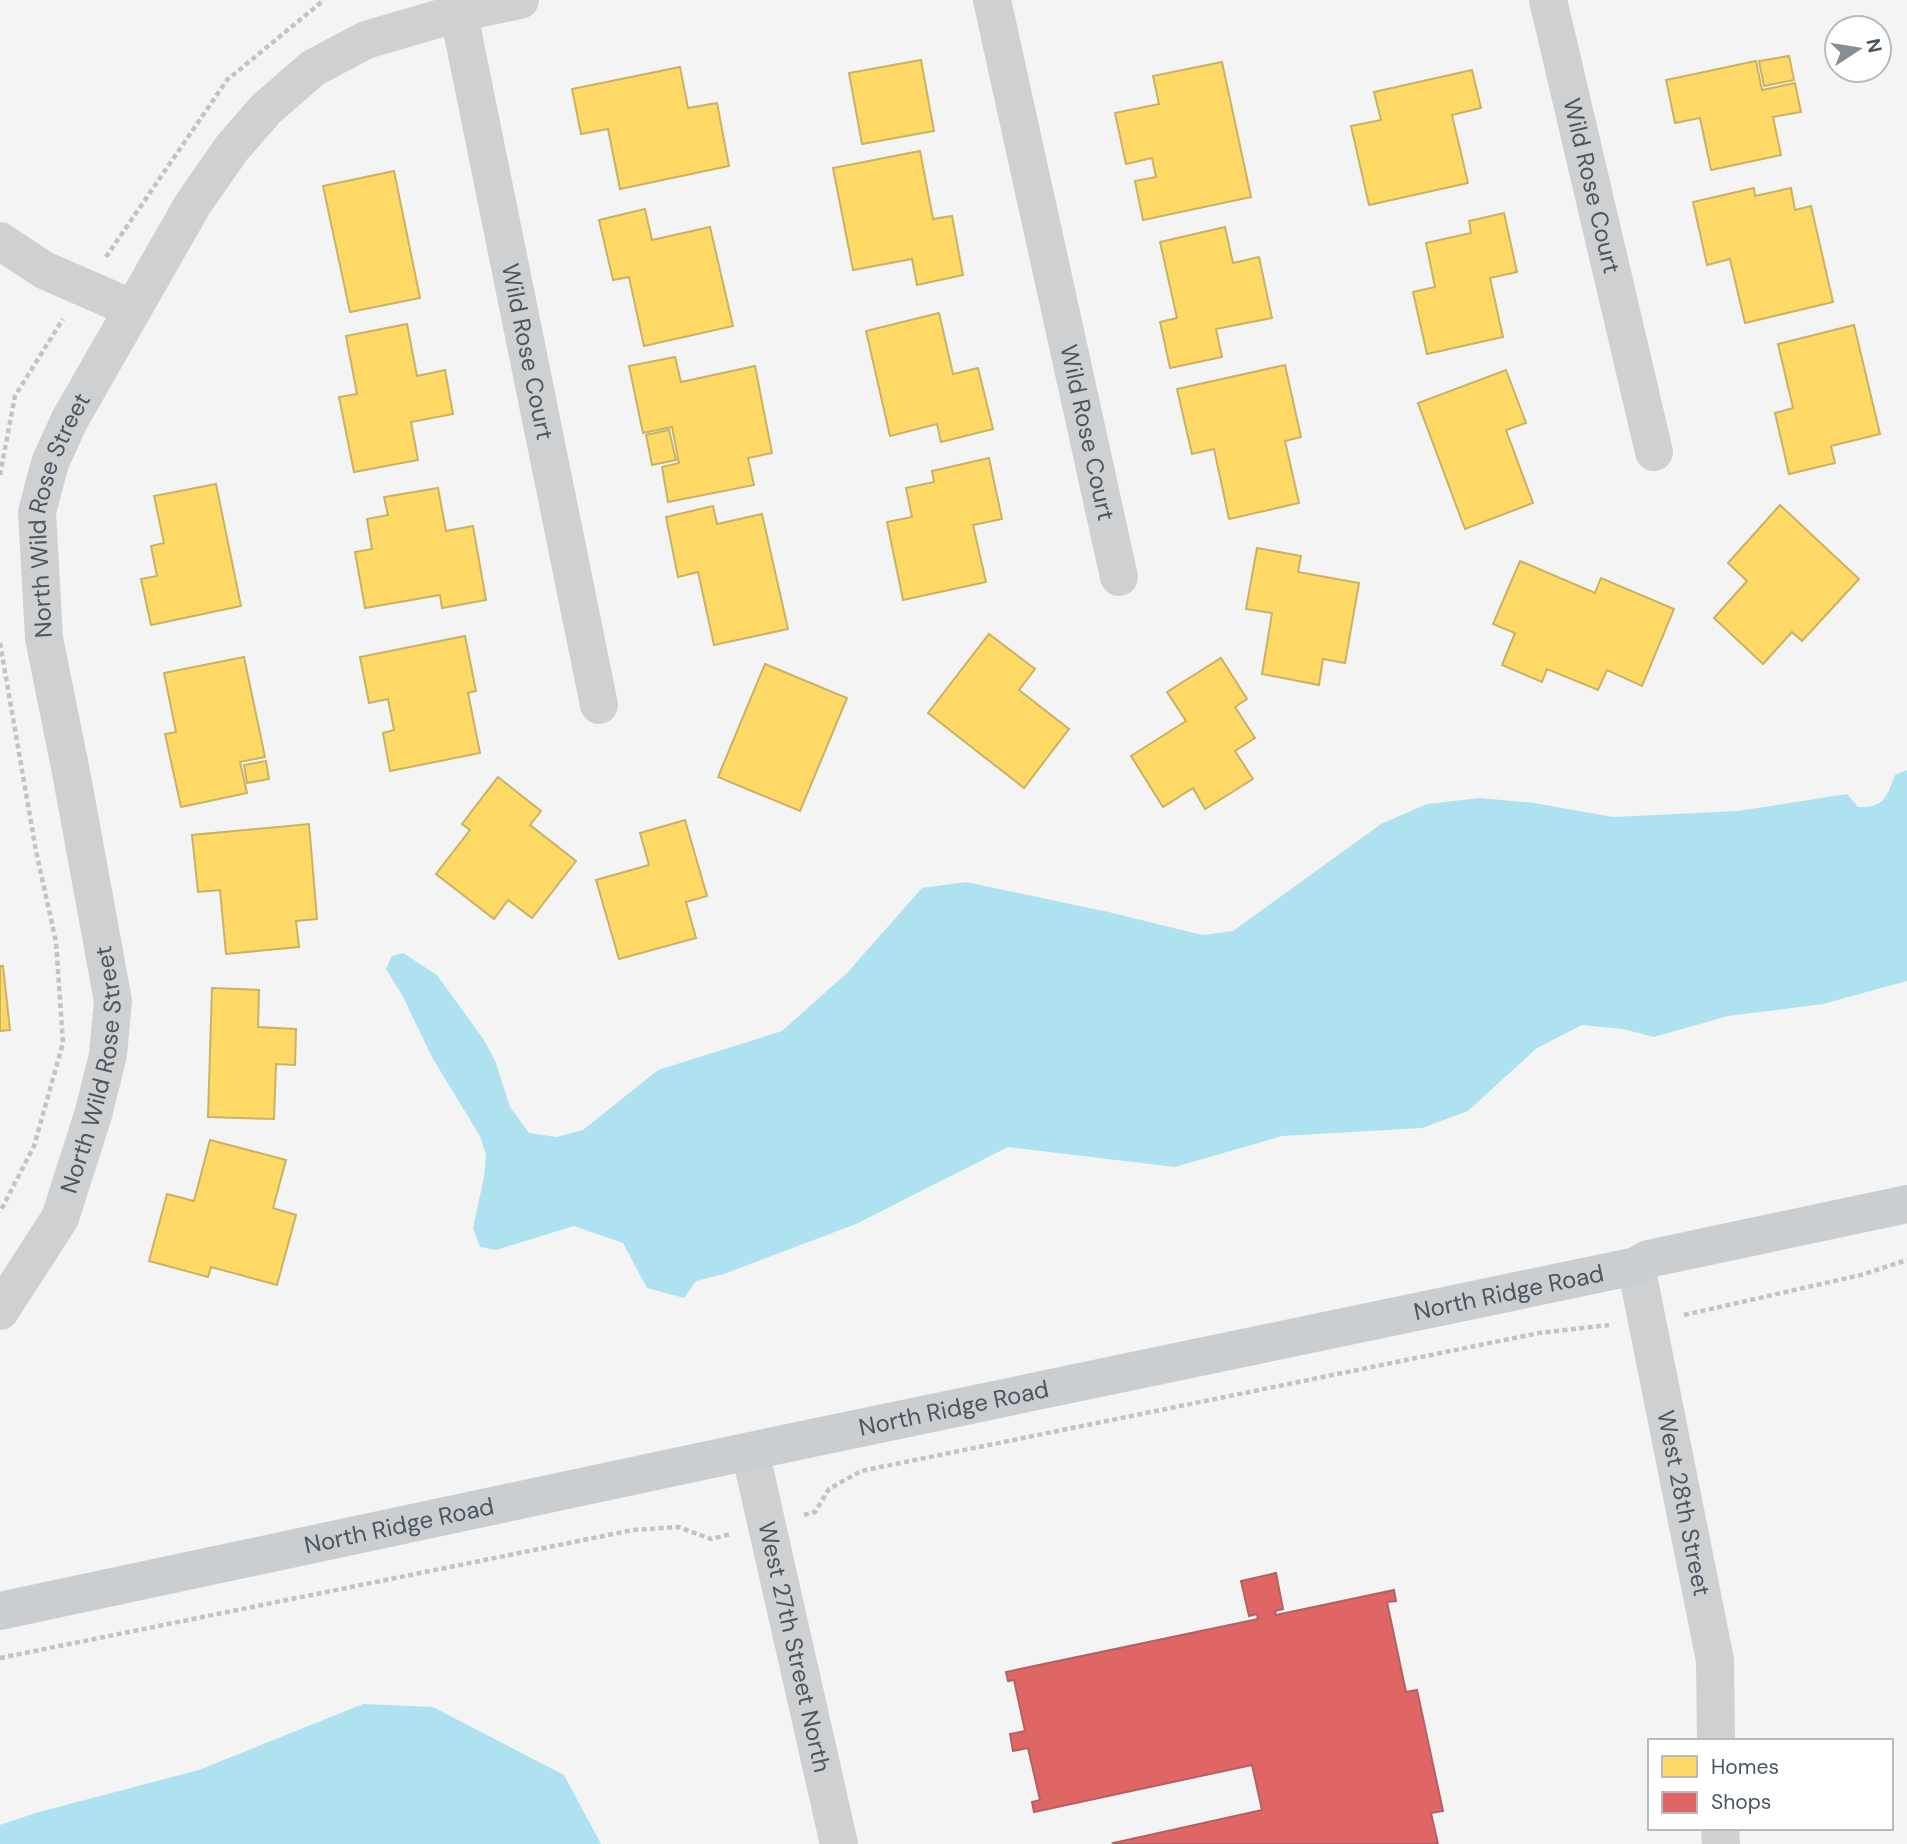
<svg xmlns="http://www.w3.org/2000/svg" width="1907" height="1844" font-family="'DM Sans',sans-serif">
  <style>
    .water { fill: #aee2f0 }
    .homes { fill: #ffd966; stroke: #c9b264; stroke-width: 2 }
    .shops { fill: #e06666; stroke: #b36164; stroke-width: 2 }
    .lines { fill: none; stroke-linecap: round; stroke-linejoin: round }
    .path { stroke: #bcc7c4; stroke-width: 4.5; stroke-dasharray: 5 3.5; stroke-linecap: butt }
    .minor { stroke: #ced0d2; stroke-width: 38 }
    .major { stroke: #caced1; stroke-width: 38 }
    .labels { text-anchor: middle; stroke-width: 7; stroke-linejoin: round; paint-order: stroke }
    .street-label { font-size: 24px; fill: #4a5661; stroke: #fff }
  </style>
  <rect width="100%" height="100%" fill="#f4f4f4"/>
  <g class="water">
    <path d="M1907,770V981L1823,1004L1728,1016L1654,1037L1623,1029L1582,1025L1537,1048L1468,1111L1422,1128L1282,1136L1175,1167L1008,1147L856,1224L724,1274L696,1281L684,1298L647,1288L623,1243L574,1226L496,1250L480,1247L473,1228L484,1177L486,1155L480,1136L433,1059L402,995L386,969L392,956L403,953L437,975L484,1040L496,1063L510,1107L529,1133L556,1137L583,1130L658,1070L782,1031L847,973L922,888L966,882L1113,913L1202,935L1233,931L1381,824L1427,804L1480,798L1534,803L1613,817L1738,811L1847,794L1858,807C1885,808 1886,797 1895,775Z"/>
    <path d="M363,1704L433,1707L564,1775L601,1844H0V1825L39,1812L199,1770Z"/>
  </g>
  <g class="homes">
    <path d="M1789,56L1794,80L1764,86L1759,61Z"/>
    <path d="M921,60L934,131L862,144L849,73Z"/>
    <path d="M1756,61L1762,90L1795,83L1801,112L1773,117L1781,155L1711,170L1700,118L1675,123L1666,80Z"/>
    <path d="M1222,62L1251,197L1143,220L1135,181L1156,177L1152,158L1126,164L1115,113L1159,104L1153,76Z"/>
    <path d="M680,67L688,108L717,103L729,166L620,189L608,129L581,134L572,89Z"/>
    <path d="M1472,70L1481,108L1452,115L1468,183L1369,205L1351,126L1381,120L1374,92Z"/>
    <path d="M920,151L933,219L952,216L963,275L917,285L912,259L853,270L833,168Z"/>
    <path d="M394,171L420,298L350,312L323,186Z"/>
    <path d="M1754,188L1755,196L1791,188L1795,210L1811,206L1833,302L1745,323L1730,259L1707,265L1693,202Z"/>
    <path d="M645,209L652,240L710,227L733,326L644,346L629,277L613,280L599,220Z"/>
    <path d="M1504,213L1517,272L1490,278L1503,337L1427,354L1413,292L1435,287L1426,243L1471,233L1469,221Z"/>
    <path d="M1225,227L1233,263L1259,257L1272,318L1216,329L1222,357L1170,368L1160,322L1177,318L1160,242Z"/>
    <path d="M939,313L953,374L978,368L993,429L941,442L937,424L890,436L866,331Z"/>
    <path d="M407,324L417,376L445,370L453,414L411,422L418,460L354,472L339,397L357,394L346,336Z"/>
    <path d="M1854,325L1880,434L1831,446L1835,463L1789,474L1775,413L1793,408L1778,344Z"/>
    <path d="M675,357L681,382L755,366L772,453L748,458L754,485L668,502L662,467L679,463L672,427L643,433L629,366Z"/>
    <path d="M1285,365L1301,437L1285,441L1299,503L1229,519L1214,449L1192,454L1177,389Z"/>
    <path d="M1506,370L1526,423L1506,430L1533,503L1465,529L1418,403Z"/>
    <path d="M669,430L676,460L652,465L646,435Z"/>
    <path d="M989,458L1002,519L973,525L986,582L903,600L887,522L912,517L906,488L934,482L932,471Z"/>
    <path d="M216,484L241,606L151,625L141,579L157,576L151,546L164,543L154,496Z"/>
    <path d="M438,488L446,531L473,526L486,600L442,608L440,595L365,608L355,552L372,549L367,519L388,515L384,497Z"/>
    <path d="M1780,505L1859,579L1802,641L1792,632L1763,664L1714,618L1747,581L1728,563Z"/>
    <path d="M713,506L717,524L762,514L788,629L714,645L698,572L678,577L666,517Z"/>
    <path d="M1257,548L1301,556L1298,572L1359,583L1345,663L1323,659L1319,685L1262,674L1272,613L1246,609Z"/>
    <path d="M1520,561L1595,593L1601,578L1674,609L1642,686L1607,670L1598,690L1547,669L1542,682L1502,665L1515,633L1493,624Z"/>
    <path d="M989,634L1035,669L1019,690L1069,729L1024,788L928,713Z"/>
    <path d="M465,636L476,691L468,693L480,753L390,771L383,733L394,730L388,699L369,703L360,657Z"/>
    <path d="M244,657L265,757L240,762L247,793L181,807L165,734L176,732L164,673Z"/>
    <path d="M1221,658L1247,699L1235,707L1255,738L1235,751L1253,779L1205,809L1193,788L1163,807L1131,756L1186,721L1167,692Z"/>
    <path d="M765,664L847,698L800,811L718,777Z"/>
    <path d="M266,761L269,779L247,783L244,765Z"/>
    <path d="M498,777L541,811L530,825L576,861L532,918L508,900L494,919L436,874L470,830L462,824Z"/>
    <path d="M685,820L707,896L686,902L696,938L619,959L596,880L649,865L640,833Z"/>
    <path d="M309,824L317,919L296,921L299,947L226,954L220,890L198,892L192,835Z"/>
    <path d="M0,966H3L10,1030L0,1031Z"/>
    <path d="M212,988L259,990L258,1027L296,1029L295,1065L276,1064L274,1119L208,1117Z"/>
    <path d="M210,1140L286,1160L273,1208L296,1215L277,1285L211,1267L208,1277L149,1261L167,1194L194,1201Z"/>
  </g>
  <path class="shops" d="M1276,1573L1283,1609L1275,1611L1276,1615L1394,1590L1396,1601L1387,1602L1406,1692L1417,1690L1443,1811L1431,1813L1438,1844H1114L1113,1843L1262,1810L1252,1765L1034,1812L1032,1802L1040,1800L1028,1748L1013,1751L1010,1734L1025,1731L1014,1680L1008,1681L1006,1672L1258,1619L1257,1614L1249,1616L1241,1581Z"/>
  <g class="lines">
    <g class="path">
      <path d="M106,257L227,80L324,0"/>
      <path d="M0,475L15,396L63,319"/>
      <path d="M0,643L36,851L56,942L63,1043L34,1146L0,1212"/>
      <path d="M1684,1315L1861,1275L1907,1260"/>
      <path d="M804,1515L815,1512L829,1489L861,1471L1539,1333L1609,1325"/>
      <path d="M0,1658L633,1530L679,1527L711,1539L731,1534"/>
    </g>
    <g class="minor">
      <path id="s1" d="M456,0L599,705"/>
      <path id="s2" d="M992,0L1119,577"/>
      <path id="s3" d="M1548,0L1654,452"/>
      <path d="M0,241L44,270L133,309"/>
      <path id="s4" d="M1636,1266L1715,1660L1716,1741"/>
      <path id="s5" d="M0,1311L60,1218L93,1115L108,1055L113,1001L71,772L44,638L37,512L50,463L69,421L193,204L232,148L266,109L313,68L366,40L458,13L520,0"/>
      <path id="s6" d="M750,1451L839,1844"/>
      <path d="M1720,1828L1721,1844"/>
    </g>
    <path class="major" id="s7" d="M0,1611L750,1451L1636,1266L1648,1259L1907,1204"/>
  </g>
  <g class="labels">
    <g class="street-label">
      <text dy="8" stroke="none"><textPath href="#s3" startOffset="191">Wild Rose Court</textPath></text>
      <text dy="8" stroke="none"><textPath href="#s1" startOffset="359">Wild Rose Court</textPath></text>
      <text dy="8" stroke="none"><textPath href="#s2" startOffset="443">Wild Rose Court</textPath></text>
      <text dy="8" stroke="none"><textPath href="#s5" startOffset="831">North Wild Rose Street</textPath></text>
      <text dy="8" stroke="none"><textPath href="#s5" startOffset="264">North Wild Rose Street</textPath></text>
      <text dy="8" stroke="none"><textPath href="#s7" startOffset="1542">North Ridge Road</textPath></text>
      <text dy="8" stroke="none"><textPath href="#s7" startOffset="975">North Ridge Road</textPath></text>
      <text dy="8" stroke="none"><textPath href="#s4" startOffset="242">West 28th Street</textPath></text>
      <text dy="8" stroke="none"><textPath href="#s7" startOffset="408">North Ridge Road</textPath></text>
      <text dy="8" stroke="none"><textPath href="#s6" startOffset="201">West 27th Street North</textPath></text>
    </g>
  </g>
  <rect x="1648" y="1739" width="245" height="91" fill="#ffffff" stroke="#b7bbc0" stroke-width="2"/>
  <rect x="1662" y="1756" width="35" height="21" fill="#ffd966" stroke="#b7bbc0" stroke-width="2"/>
  <text x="1711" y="1774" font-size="21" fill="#4a5661">Homes</text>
  <rect x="1662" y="1792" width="35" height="21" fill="#e06666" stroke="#b7bbc0" stroke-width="2"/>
  <text x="1711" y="1809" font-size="21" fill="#4a5661">Shops</text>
  <g transform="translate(1858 49) rotate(78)"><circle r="33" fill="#ffffff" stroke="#b7bbc0" stroke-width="2"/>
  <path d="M0-5L12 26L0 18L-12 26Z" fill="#868d94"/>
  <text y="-10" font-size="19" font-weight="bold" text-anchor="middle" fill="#4a5661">N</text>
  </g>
</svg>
